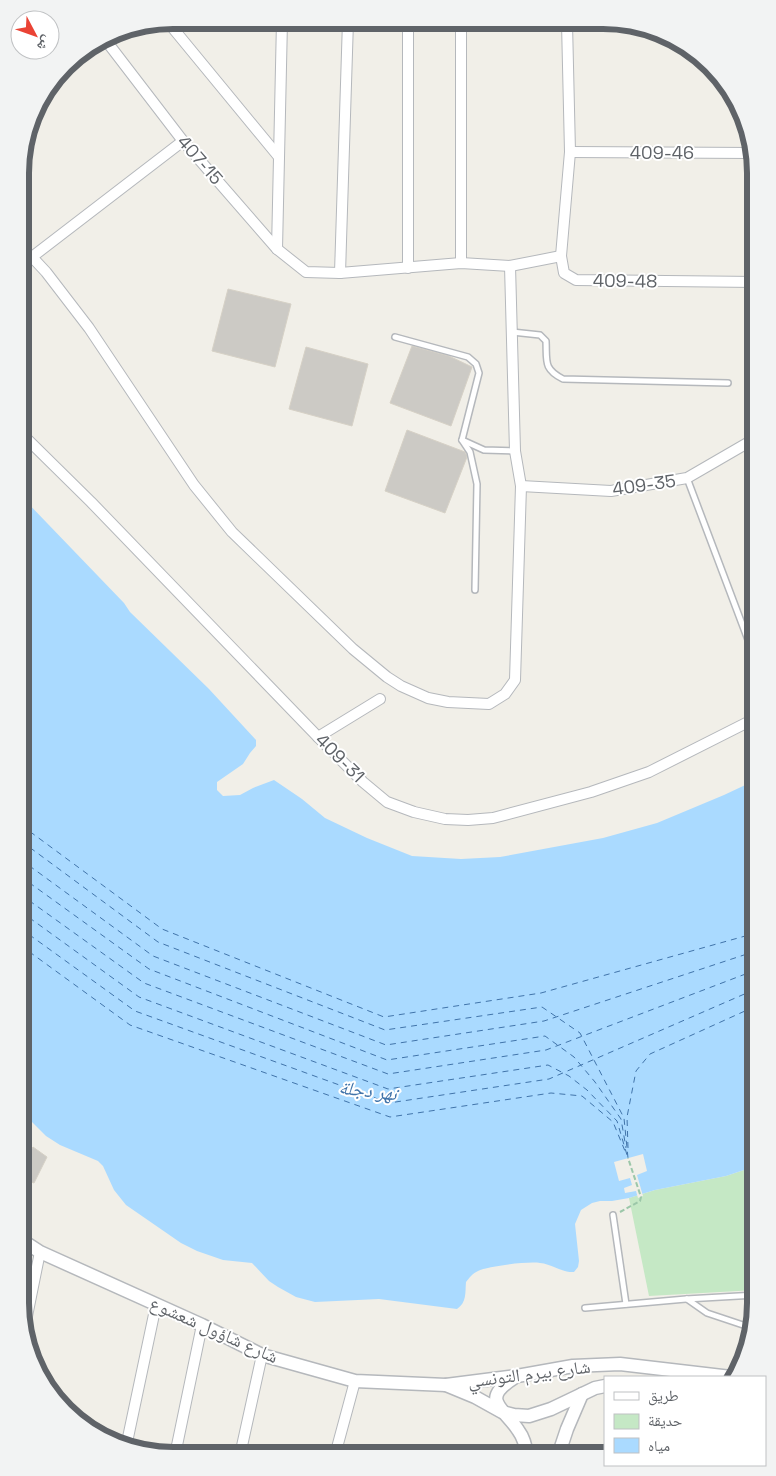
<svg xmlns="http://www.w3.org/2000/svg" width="776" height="1476" font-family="'Space Grotesk','Noto Naskh Arabic',sans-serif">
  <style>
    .green { fill: #c5e8c5 }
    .water { fill: #aadaff }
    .pier { fill: #f1efe8 }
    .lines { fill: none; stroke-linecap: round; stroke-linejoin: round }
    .ferry { stroke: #4174aa; stroke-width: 1; stroke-dasharray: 6 5; stroke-linecap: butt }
    .building { fill: #cccac5; stroke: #d6d1c6 }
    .service-casing { stroke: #b5b8bc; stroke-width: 8 }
    .minor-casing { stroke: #b5b8bc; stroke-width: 12 }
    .tertiary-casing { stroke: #b5b8bc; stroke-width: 15 }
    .path { stroke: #9cc7a9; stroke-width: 2; stroke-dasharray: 5 2.5; stroke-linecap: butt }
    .service { stroke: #fff; stroke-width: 5 }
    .minor { stroke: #fff; stroke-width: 10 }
    .tertiary { stroke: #fff; stroke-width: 12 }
    .labels { text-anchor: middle; stroke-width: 4; stroke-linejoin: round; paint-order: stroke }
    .street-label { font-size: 18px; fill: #5f6368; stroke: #fff }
    .water-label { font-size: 19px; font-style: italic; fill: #4174aa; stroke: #fff }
    .rim { fill: none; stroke: #5f6368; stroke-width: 6 }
  </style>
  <rect width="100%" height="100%" fill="#f1efe8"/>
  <path class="green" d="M756,1166V1290L649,1296L629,1198L655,1190L726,1176Z"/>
  <path class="water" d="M21,496L124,603L130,612L209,689L256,740V746L250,753L243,764L217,782V790L223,796L240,795L253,788L274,780L302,799L325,818L367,838L412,856L461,859L500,857L603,838L657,823L724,795L756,780V1166L726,1176L655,1190L629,1198L612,1201H600L592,1203L581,1210L575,1224L579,1261L578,1267L574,1272C562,1273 552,1264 540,1263C529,1261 488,1266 478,1271C473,1273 469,1278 466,1282C465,1293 467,1302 457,1309L379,1299L315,1302L296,1297L278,1287L269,1281L252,1263L223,1260L197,1251L181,1243L126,1205L114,1190L103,1166L98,1161L60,1145L46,1136L20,1110Z"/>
  <path class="pier" d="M643,1154L647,1171L637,1175L643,1196L638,1198L636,1191L625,1193L624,1188L632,1185L630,1178L619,1181L614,1162Z"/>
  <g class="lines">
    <g class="ferry">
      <path d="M21,825L162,929L384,1017L541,993L756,933"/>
      <path d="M21,841L158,942L385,1030L542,1007L580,1033L624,1118L628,1158"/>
      <path d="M20,859L153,956L386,1045L544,1021L756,951"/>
      <path d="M20,876L149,969L387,1060L545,1036L574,1057L595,1082L621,1119L626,1148"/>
      <path d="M20,894L144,983L388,1074L546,1050L756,970"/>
      <path d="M20,911L139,997L388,1089L548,1065L569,1076L587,1090L617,1121L627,1155"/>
      <path d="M20,928L135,1011L389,1103L549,1079L756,989"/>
      <path d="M20,945L130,1025L390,1117L551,1093L582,1096L613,1122L625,1151"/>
      <path d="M628,1148L627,1117L636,1071L650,1054L756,1006"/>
    </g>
  </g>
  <g class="building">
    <path d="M228,289L291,304L275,367L212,351Z"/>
    <path d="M412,346L449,356L472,367L451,426L390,403Z"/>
    <path d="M306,347L368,364L352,426L289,409Z"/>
    <path d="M407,430L465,452L466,454L467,457L445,513L385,491Z"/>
    <path d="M33,1147L47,1157L34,1183L20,1178V1166Z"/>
  </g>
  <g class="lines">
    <g class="service-casing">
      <g id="service">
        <path d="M512,332L540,335L546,341C547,361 543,369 563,379L728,383"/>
        <path d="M395,337L468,357L476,364L479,373L462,440L470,452L477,484L475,590"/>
        <path d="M462,440L484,450L515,451"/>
        <path d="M687,478L756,661"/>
        <path d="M613,1215L626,1304"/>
        <path d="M687,1299L707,1313L752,1328"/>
        <path d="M585,1308L686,1299L756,1295"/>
      </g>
    </g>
    <g class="minor-casing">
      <g id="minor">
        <path d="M167,21L279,157"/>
        <path d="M408,21V268"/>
        <path d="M461,22V263"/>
        <path d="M505,22L635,24"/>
        <path d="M104,38L183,141L277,249L306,272L340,273L461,263L510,266L561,256L564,273L576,280L756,282"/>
        <path d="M570,152L753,153"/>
        <path d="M21,249L32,257L46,272L89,328L194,485L232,532L353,649L387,677L401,686L428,698L448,702L489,704L505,694L515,680L521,486L515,451L510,266"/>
        <path d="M277,249L282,21"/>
        <path d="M561,256L570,152L567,23"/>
        <path d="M32,257L183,141"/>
        <path d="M340,273L348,21"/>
        <path d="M21,433L91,502L318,737L363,782L387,802L414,812L445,819L468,820L493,818L591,792L649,772L756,718"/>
        <path d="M521,486L611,491L687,478L756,438"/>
        <path d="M318,737L380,699"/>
        <path d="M24,1331L40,1252"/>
        <path d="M126,1447L156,1305"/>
        <path d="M175,1455L202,1325"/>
        <path d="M240,1455L262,1355"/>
        <path d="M335,1455L355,1381"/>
      </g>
    </g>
    <g class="tertiary-casing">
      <g id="tertiary">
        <path d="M20,1239L40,1252L202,1325L262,1355L355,1381L446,1385L475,1397L502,1412L514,1415L529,1416L551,1409L595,1388L605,1386"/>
        <path d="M514,1378C479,1400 504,1408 518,1430C524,1438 526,1446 527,1456"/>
        <path d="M446,1385L517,1376L573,1366L620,1364L731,1377"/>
        <path d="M558,1456L567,1429L582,1394"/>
      </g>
    </g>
    <path class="path" d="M620,1212L640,1201L641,1197L628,1158"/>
    <use href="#service" class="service"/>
    <use href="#minor" class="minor"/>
    <use href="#tertiary" class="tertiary"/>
  </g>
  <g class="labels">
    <g class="street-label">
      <text x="662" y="159">409-46</text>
      <text transform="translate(200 160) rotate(49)" y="6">407-15</text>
      <text transform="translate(625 281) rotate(1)" y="6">409-48</text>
      <text transform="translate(644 485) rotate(-8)" y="6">409-35</text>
      <text transform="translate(340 758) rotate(45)" y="6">409-31</text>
      <text transform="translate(214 1330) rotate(24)" y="6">شارع شاؤول شعشوع</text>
      <text transform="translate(529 1374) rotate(-7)" y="6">شارع بيرم التونسي</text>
    </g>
    <g class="water-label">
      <text transform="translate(368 1090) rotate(7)" y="7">نهر دجلة</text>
    </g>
  </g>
  <path d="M0 0H776V1476H0ZM173 29H603A144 144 0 0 1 747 173V1303A144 144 0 0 1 603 1447H173A144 144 0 0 1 29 1303V173A144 144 0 0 1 173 29Z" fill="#f2f3f3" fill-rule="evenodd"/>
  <path class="rim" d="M173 29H603A144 144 0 0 1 747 173V1303A144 144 0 0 1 603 1447H173A144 144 0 0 1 29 1303V173A144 144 0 0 1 173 29Z"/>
  <rect x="604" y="1376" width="162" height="90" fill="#ffffff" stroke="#bfc1c3"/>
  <rect x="614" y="1392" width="25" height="8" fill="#ffffff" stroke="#bfc1c3"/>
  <text x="648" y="1401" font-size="15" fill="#5f6368">طريق</text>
  <rect x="614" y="1414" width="25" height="15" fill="#c5e8c5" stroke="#bfc1c3"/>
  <text x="648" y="1426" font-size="15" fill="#5f6368">حديقة</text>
  <rect x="614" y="1438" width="25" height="15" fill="#aadaff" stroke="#bfc1c3"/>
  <text x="648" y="1451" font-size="15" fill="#5f6368">مياه</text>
  <g transform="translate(35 35) rotate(131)"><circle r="24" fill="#ffffff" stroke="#bfc1c3"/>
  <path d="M0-4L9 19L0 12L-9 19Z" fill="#ea4335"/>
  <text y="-8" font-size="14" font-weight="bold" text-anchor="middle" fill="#5f6368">ش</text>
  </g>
</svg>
